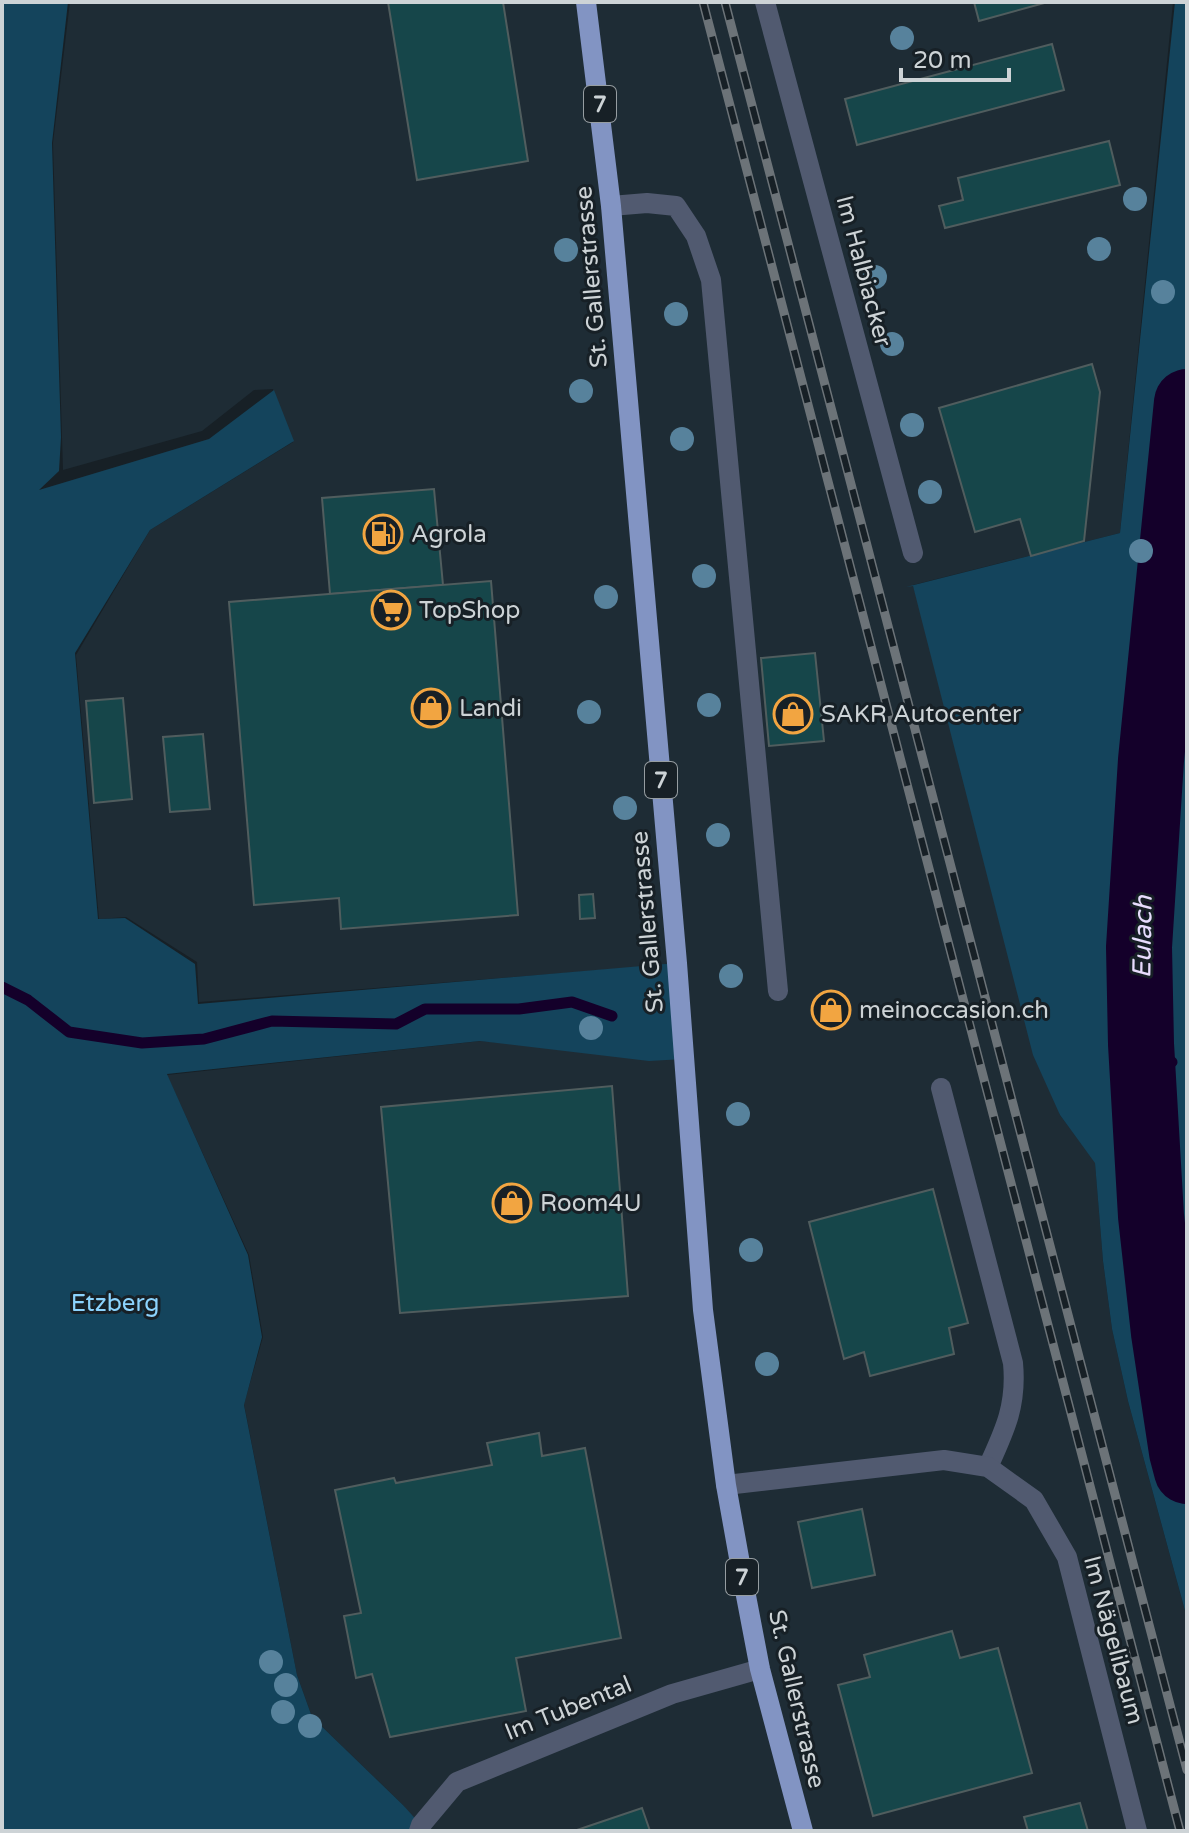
<svg xmlns="http://www.w3.org/2000/svg" width="1189" height="1833" font-family="'Varela Round',sans-serif">
  <style>
    .built { fill: #1e2c35 }
    .green { fill: #14445c }
    .lines { fill: none; stroke-linecap: round; stroke-linejoin: round }
    .stream { stroke: #14002a; stroke-width: 11 }
    .river { stroke: #14002a; stroke-width: 66 }
    .building { fill: #16464a; stroke: #505d5e; stroke-width: 2 }
    .minor { stroke: #515a70; stroke-width: 20 }
    .major { stroke: #8294c3; stroke-width: 20 }
    .rail-casing { stroke: #6c7378; stroke-width: 9 }
    .rail { stroke: #172026; stroke-width: 6; stroke-dasharray: 18; stroke-linecap: butt }
    .tree { fill: #57829c }
    .labels { text-anchor: middle; stroke-width: 6; stroke-linejoin: round; paint-order: stroke }
    .shield { fill: #172026; stroke: #969da1; stroke-width: 2 }
    .shield-label { font-size: 22px; font-weight: bold; fill: #cdd3d6 }
    .street-label { font-size: 24px; fill: #cdd3d6; stroke: #172026 }
    .poi-label { font-size: 24px; fill: #cdd3d6; stroke: #172026; text-anchor: start }
    .park-label { font-size: 24px; fill: #8cd3fd; stroke: #172026 }
    .water-label { font-size: 26px; font-style: italic; fill: #e7dcfd; stroke: #172026 }
  </style>
  <rect width="100%" height="100%" fill="#172026"/>
  <path class="built" d="M70,2H1173L1120,533L913,585L1060,1115L1095,1162L1103,1261L1112,1329L1128,1401L1187,1618V1831H419L403,1805L312,1717L297,1675L244,1404L263,1337L249,1255L167,1075L481,1041L683,1059L677,964L199,1002L197,962L126,917L99,919L76,655L150,530L293,442L273,389L254,390L202,431L63,470L53,143Z"/>
  <g class="green">
    <path d="M2,2H68L52,143L61,437L59,471L39,490L209,439L274,390L294,441L150,530L75,653L98,919L125,918L195,964L198,1004L677,963L684,1059L649,1061L480,1041L167,1074L248,1255L262,1337L244,1405L297,1675L312,1717L403,1805L421,1825L419,1831H2Z"/>
    <path d="M1175,2H1187V1618L1128,1401L1112,1329L1103,1261L1095,1163L1060,1115L1033,1055L913,586L906,587L1120,533Z"/>
  </g>
  <g class="lines">
    <g class="stream">
      <path d="M1125,965L1139,947"/>
      <path d="M2,987L28,1000L69,1032L142,1043L204,1039L272,1021L396,1024L425,1009H519L572,1002L612,1016"/>
      <path d="M1141,1044L1172,1062"/>
    </g>
    <path class="river" d="M1187,402L1151,760L1139,947L1141,1044L1151,1216L1164,1333L1182,1452L1187,1471"/>
  </g>
  <g class="building">
    <path d="M388,2H503L528,161L417,180Z"/>
    <path d="M974,2H1048L979,21Z"/>
    <path d="M1052,44L1064,90L857,145L845,99Z"/>
    <path d="M1109,141L1120,185L945,228L939,206L963,200L958,178Z"/>
    <path d="M1092,364L1100,392L1084,541L1031,556L1020,519L975,532L939,408Z"/>
    <path d="M434,489L443,585L330,594L322,498Z"/>
    <path d="M491,581L518,915L341,929L339,898L254,905L229,602Z"/>
    <path d="M815,653L824,741L769,746L761,658Z"/>
    <path d="M123,698L132,799L94,803L86,701Z"/>
    <path d="M203,734L210,809L170,812L163,737Z"/>
    <path d="M593,894L595,918L580,919L579,895Z"/>
    <path d="M612,1086L628,1296L400,1313L381,1107Z"/>
    <path d="M933,1189L968,1323L949,1328L954,1354L870,1376L864,1352L844,1359L809,1222Z"/>
    <path d="M539,1433L542,1456L585,1448L621,1638L516,1658L526,1711L390,1737L372,1674L356,1678L344,1616L361,1613L335,1490L394,1478L396,1483L492,1465L487,1443Z"/>
    <path d="M862,1509L875,1575L812,1588L798,1522Z"/>
    <path d="M952,1631L960,1658L998,1648L1032,1773L873,1816L838,1685L870,1677L864,1655Z"/>
    <path d="M1080,1803L1088,1831H1028L1024,1817Z"/>
    <path d="M642,1808L650,1831H574Z"/>
  </g>
  <g class="lines">
    <g class="minor">
      <path d="M765,2L913,553"/>
      <path d="M611,206L647,203L676,206L696,236L711,280L778,991"/>
      <path d="M941,1088L1013,1363C1017,1405 1005,1430 988,1467"/>
      <path d="M726,1485L944,1460L988,1467L1034,1500L1067,1557L1137,1831"/>
      <path d="M419,1831L421,1825L457,1782L672,1694L760,1669"/>
    </g>
    <path class="major" d="M586,2L611,206L677,963L703,1310L726,1485L743,1580L760,1669L803,1831"/>
    <g class="rail-casing">
      <g id="rail">
        <path d="M703,2L1180,1831"/>
        <path d="M725,2L1187,1770"/>
      </g>
    </g>
    <use href="#rail" class="rail"/>
  </g>
  <g class="tree">
    <circle cx="902" cy="38" r="12"/>
    <circle cx="1135" cy="199" r="12"/>
    <circle cx="1099" cy="249" r="12"/>
    <circle cx="566" cy="250" r="12"/>
    <circle cx="875" cy="277" r="12"/>
    <circle cx="1163" cy="292" r="12"/>
    <circle cx="676" cy="314" r="12"/>
    <circle cx="892" cy="344" r="12"/>
    <circle cx="581" cy="391" r="12"/>
    <circle cx="912" cy="425" r="12"/>
    <circle cx="682" cy="439" r="12"/>
    <circle cx="930" cy="492" r="12"/>
    <circle cx="1141" cy="551" r="12"/>
    <circle cx="704" cy="576" r="12"/>
    <circle cx="606" cy="597" r="12"/>
    <circle cx="709" cy="705" r="12"/>
    <circle cx="589" cy="712" r="12"/>
    <circle cx="625" cy="808" r="12"/>
    <circle cx="718" cy="835" r="12"/>
    <circle cx="731" cy="976" r="12"/>
    <circle cx="591" cy="1028" r="12"/>
    <circle cx="738" cy="1114" r="12"/>
    <circle cx="751" cy="1250" r="12"/>
    <circle cx="767" cy="1364" r="12"/>
    <circle cx="271" cy="1662" r="12"/>
    <circle cx="286" cy="1685" r="12"/>
    <circle cx="283" cy="1712" r="12"/>
    <circle cx="310" cy="1726" r="12"/>
  </g>
  <defs>
    <g id="fuel-ring" transform="scale(2)"><circle r="9.5" fill="#172026" stroke="#f2a541" stroke-width="1.5"/><path d="M-5.5-6h7V0h2V4h1.3V-2.5L3-4.5l.8-.8L6-3V5H2.5V1h-1V6h-7ZM-4.2-4.7v3.2H.2V-4.7Z" fill="#f2a541"/></g>
    <g id="supermarket-ring" transform="scale(2)"><circle r="9.5" fill="#172026" stroke="#f2a541" stroke-width="1.5"/><path d="M-6-5.5h2.5l.6 2H6L4.5 2H-2.5L-4.4-4H-6ZM-1.5 3.2a1.3 1.3 0 1 0 .1 0ZM3 3.2a1.3 1.3 0 1 0 .1 0Z" fill="#f2a541"/></g>
    <g id="shop-ring" transform="scale(2)"><circle r="9.5" fill="#172026" stroke="#f2a541" stroke-width="1.5"/><path d="M-5-2.5h2.3a2.7 3.5 0 0 1 5.4 0H5L5.5 6h-11ZM-1.5-2.5h3a1.5 2.3 0 0 0-3 0Z" fill="#f2a541"/></g>
  </defs>
  <g fill-rule="evenodd">
    <use href="#fuel-ring" x="383" y="534"/>
    <use href="#supermarket-ring" x="391" y="610"/>
    <use href="#shop-ring" x="431" y="708"/>
    <use href="#shop-ring" x="793" y="714"/>
    <use href="#shop-ring" x="831" y="1010"/>
    <use href="#shop-ring" x="512" y="1203"/>
  </g>
  <g class="labels">
    <g class="shield">
      <rect x="584" y="86" width="32" height="36" rx="6"/>
      <rect x="645" y="762" width="32" height="36" rx="6"/>
      <rect x="726" y="1559" width="32" height="36" rx="6"/>
    </g>
    <g class="shield-label">
      <text x="600" y="112">7</text>
      <text x="661" y="788">7</text>
      <text x="742" y="1585">7</text>
    </g>
    <g class="street-label">
      <text transform="translate(864 271) rotate(75)" y="8">Im Halbiacker</text>
      <text transform="translate(591 277) rotate(-95)" y="8">St. Gallerstrasse</text>
      <text transform="translate(647 922) rotate(-95)" y="8">St. Gallerstrasse</text>
      <text transform="translate(1114 1640) rotate(75)" y="8">Im Nägelibaum</text>
      <text transform="translate(797 1699) rotate(77)" y="8">St. Gallerstrasse</text>
      <text transform="translate(568 1708) rotate(-22)" y="8">Im Tubental</text>
    </g>
    <g class="poi-label">
      <text x="411" y="542">Agrola</text>
      <text x="419" y="618">TopShop</text>
      <text x="459" y="716">Landi</text>
      <text x="821" y="722">SAKR Autocenter</text>
      <text x="859" y="1018">meinoccasion.ch</text>
      <text x="540" y="1211">Room4U</text>
    </g>
    <g class="park-label">
      <text x="115" y="1311">Etzberg</text>
    </g>
    <g class="water-label">
      <text transform="translate(1142 937) rotate(-89)" y="9">Eulach</text>
    </g>
  </g>
  <rect width="1189" height="1833" fill="none" stroke="#cdd3d6" stroke-width="8"/>
  <path d="M901 68v12h108v-12" fill="none" stroke="#cdd3d6" stroke-width="4"/>
  <text x="913" y="68" font-size="24" fill="#cdd3d6" stroke="#172026" stroke-width="6" paint-order="stroke">20 m</text>
</svg>
